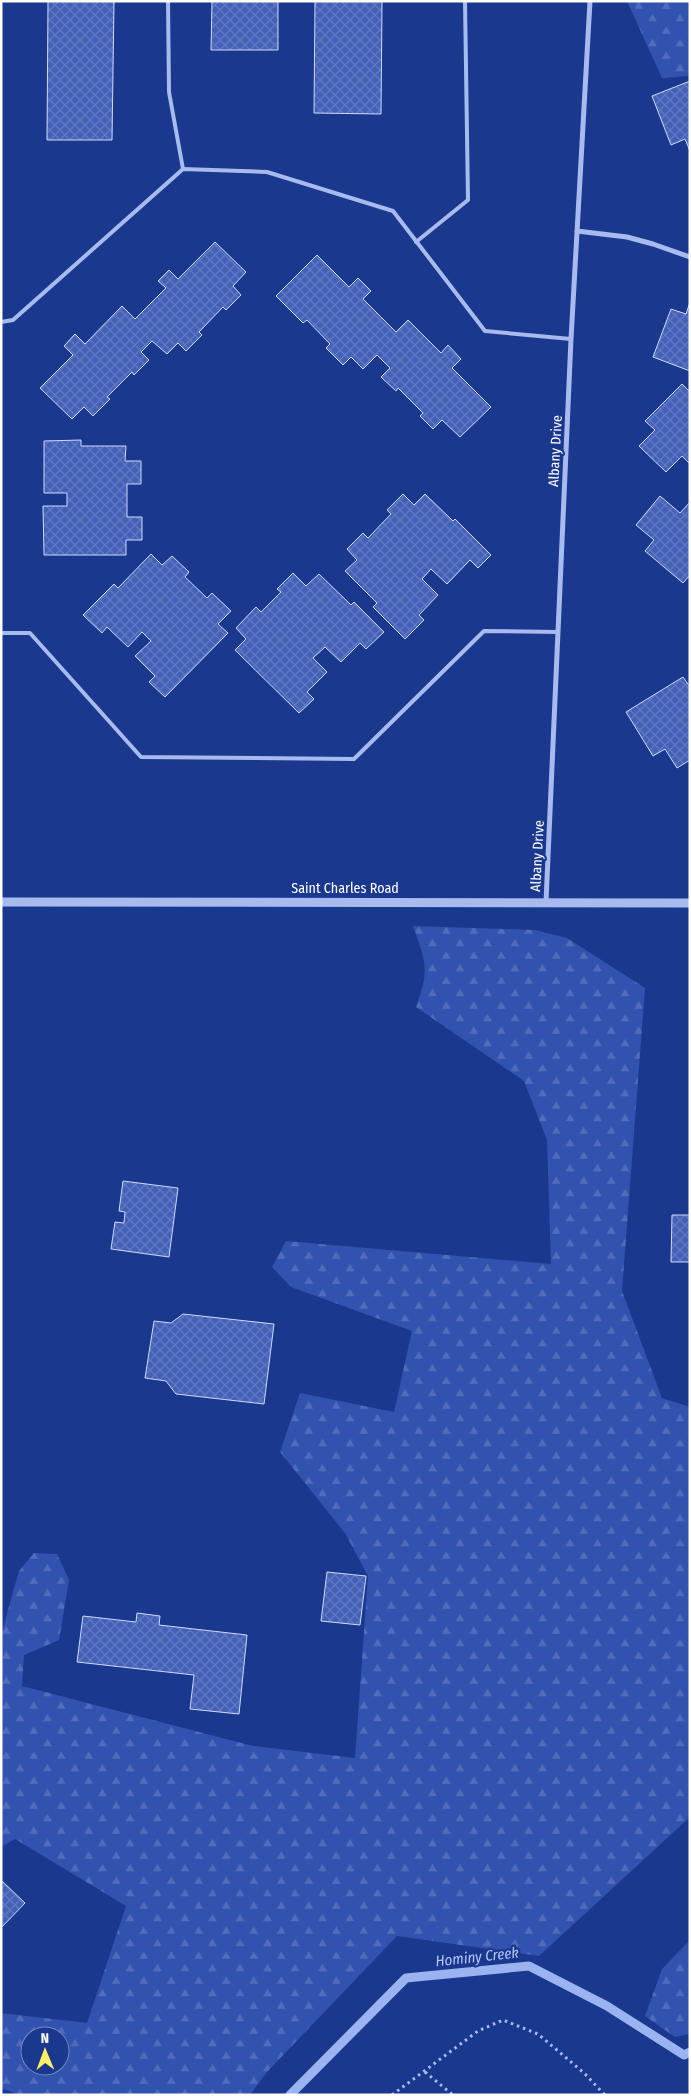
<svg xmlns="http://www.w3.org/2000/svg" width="691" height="2096" font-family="'Fira Sans Condensed',sans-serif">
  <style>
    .forest { fill: url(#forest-firs); fill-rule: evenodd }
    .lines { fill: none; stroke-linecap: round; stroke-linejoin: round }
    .stream { stroke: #9bb3f0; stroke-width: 9 }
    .building { fill: url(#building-cross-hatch); stroke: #cedafa }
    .path { stroke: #a8bbee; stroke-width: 3; stroke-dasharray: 2.5 4; stroke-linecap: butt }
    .service { stroke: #a8bbee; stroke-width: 4 }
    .minor { stroke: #a8bbee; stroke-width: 5 }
    .tertiary { stroke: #a8bbee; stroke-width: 9 }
    .labels { text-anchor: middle; stroke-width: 4.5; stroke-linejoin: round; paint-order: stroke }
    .street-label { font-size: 14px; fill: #fff; stroke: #1b388f }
    .water-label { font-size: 15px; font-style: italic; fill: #b4c6f5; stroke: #1b388f }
  </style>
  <defs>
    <pattern id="forest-firs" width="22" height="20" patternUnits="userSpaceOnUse" patternTransform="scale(1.25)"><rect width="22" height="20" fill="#3252af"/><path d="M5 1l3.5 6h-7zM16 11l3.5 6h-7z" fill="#516cbb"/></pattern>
    <pattern id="building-cross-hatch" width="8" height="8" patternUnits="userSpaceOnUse" patternTransform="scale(1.25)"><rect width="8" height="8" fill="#4461b7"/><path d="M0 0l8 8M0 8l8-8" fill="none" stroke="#6079c2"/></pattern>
  </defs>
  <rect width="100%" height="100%" fill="#1b388f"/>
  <g class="forest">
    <path d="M627,1H690V76L662,78Z"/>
    <path d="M413,926L535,930L567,938L645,988L622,1291L662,1398L690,1407V1817L539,1956L397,1936L267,2072L250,2095H20L1,2088V2013L87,2023L126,1906L15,1839L1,1847V1635L19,1571L34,1553L57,1554L69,1580L59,1640L24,1655L22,1686L253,1746L355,1758L368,1576L345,1533L280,1452L300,1393L394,1412L412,1331L291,1287L272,1267L286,1241L551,1264L547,1140L524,1081L416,1007C430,969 426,963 413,926ZM30,2036H60V2066H30Z"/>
    <path d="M690,1940V2034L675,2037L645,2016L662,1969Z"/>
  </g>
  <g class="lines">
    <path class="stream" d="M290,2095L406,1978L529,1966L607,2006L684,2055L690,2052"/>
  </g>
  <g class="building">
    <path d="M48,1H114L112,140H47Z"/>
    <path d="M212,1H278V50H211Z"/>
    <path d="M315,1H382L381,114L314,113Z"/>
    <path d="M690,81V151L685,139L671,145L652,96Z"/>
    <path d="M215,242L246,272L233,286L241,295L226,310L223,307L199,332L202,335L186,351L178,343L167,354L152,341L141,352L149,360L134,375L132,372L107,397L110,399L93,416L84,407L72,419L40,388L73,355L64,346L75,334L85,344L122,306L135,319L166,288L158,281L169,270L178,279Z"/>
    <path d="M317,255L349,287L358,278L371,291L363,299L396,332L408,320L441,353L448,345L461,359L452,368L491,407L460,437L442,420L433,429L420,416L423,413L398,388L396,391L381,377L390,368L377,355L363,369L351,357L343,365L326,348L330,344L307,320L303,323L276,296Z"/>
    <path d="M690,302V371L653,357L671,309L686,314Z"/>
    <path d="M682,384L690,392V464L682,456L666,472L639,446L655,430L645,421Z"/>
    <path d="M81,440V446H126L125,461H141V484H127V517H142V540H126V555H44L43,506H67V493H44V441Z"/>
    <path d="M403,494L414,505L425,494L453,521L455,519L491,555L478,568L470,560L447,584L431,569L422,579L438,595L419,615L424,620L405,639L373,607L377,603L345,571L357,560L347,549L363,533L368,538L391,514L387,510Z"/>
    <path d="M660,496L680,513L690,502V575L683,583L645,551L654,540L636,525Z"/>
    <path d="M151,554L162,565L172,556L189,572L185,577L207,598L212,593L231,611L218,624L228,633L165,697L149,682L155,676L135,656L151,641L142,632L128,647L107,627L102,633L83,615L114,584L118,588Z"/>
    <path d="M293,573L306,586L319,574L351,605L354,602L384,632L366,649L360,643L341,662L325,647L313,658L327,672L307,692L314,699L299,713L235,650L246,639L236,628L256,607L261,612L281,592L277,589Z"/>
    <path d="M683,677L690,687V760L677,768L665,749L653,756L626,712Z"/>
    <path d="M123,1181L178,1188L169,1257L111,1249L115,1222L124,1223L125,1212L119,1211Z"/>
    <path d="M672,1215H690V1262H671Z"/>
    <path d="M183,1314L274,1324L264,1404L176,1394L166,1381L145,1378L154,1321L171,1323Z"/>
    <path d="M327,1572L366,1576L360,1625L321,1621Z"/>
    <path d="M137,1613L160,1616L159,1625L247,1635L239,1714L190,1709L194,1675L77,1662L83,1616L136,1622Z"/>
    <path d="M1,1880L25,1903L1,1928Z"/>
  </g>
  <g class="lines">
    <g class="path">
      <path d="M425,2072L453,2095"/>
      <path d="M392,2095L478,2031L503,2020L538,2034L584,2073L605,2095"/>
    </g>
    <g class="service">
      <path d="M168,1L169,92L183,169"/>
      <path d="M416,242L468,200L465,1"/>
      <path d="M1,322L13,320L183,169L267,172L393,211L485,331L571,339"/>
      <path d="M1,633H30L141,757L354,759L484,631L558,632"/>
    </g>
    <g class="minor">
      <path d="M577,231L627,237L653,244L690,257"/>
      <path d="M546,902L571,339L590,1"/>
    </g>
    <path class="tertiary" d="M1,902L690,903"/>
  </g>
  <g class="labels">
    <g class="street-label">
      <text transform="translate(555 451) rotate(-87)" y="5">Albany Drive</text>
      <text transform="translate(537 856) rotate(-87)" y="5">Albany Drive</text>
      <text x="345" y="893">Saint Charles Road</text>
    </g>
    <g class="water-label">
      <text transform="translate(477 1957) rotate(-6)" y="5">Hominy Creek</text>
    </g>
  </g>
  <rect width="691" height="2096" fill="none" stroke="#ffffff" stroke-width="5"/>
  <g transform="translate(45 2051) rotate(359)"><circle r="24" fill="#1b388f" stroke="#7688bc"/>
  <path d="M0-4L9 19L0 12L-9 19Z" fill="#ffef66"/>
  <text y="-8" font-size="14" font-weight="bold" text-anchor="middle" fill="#ffffff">N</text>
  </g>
</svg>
